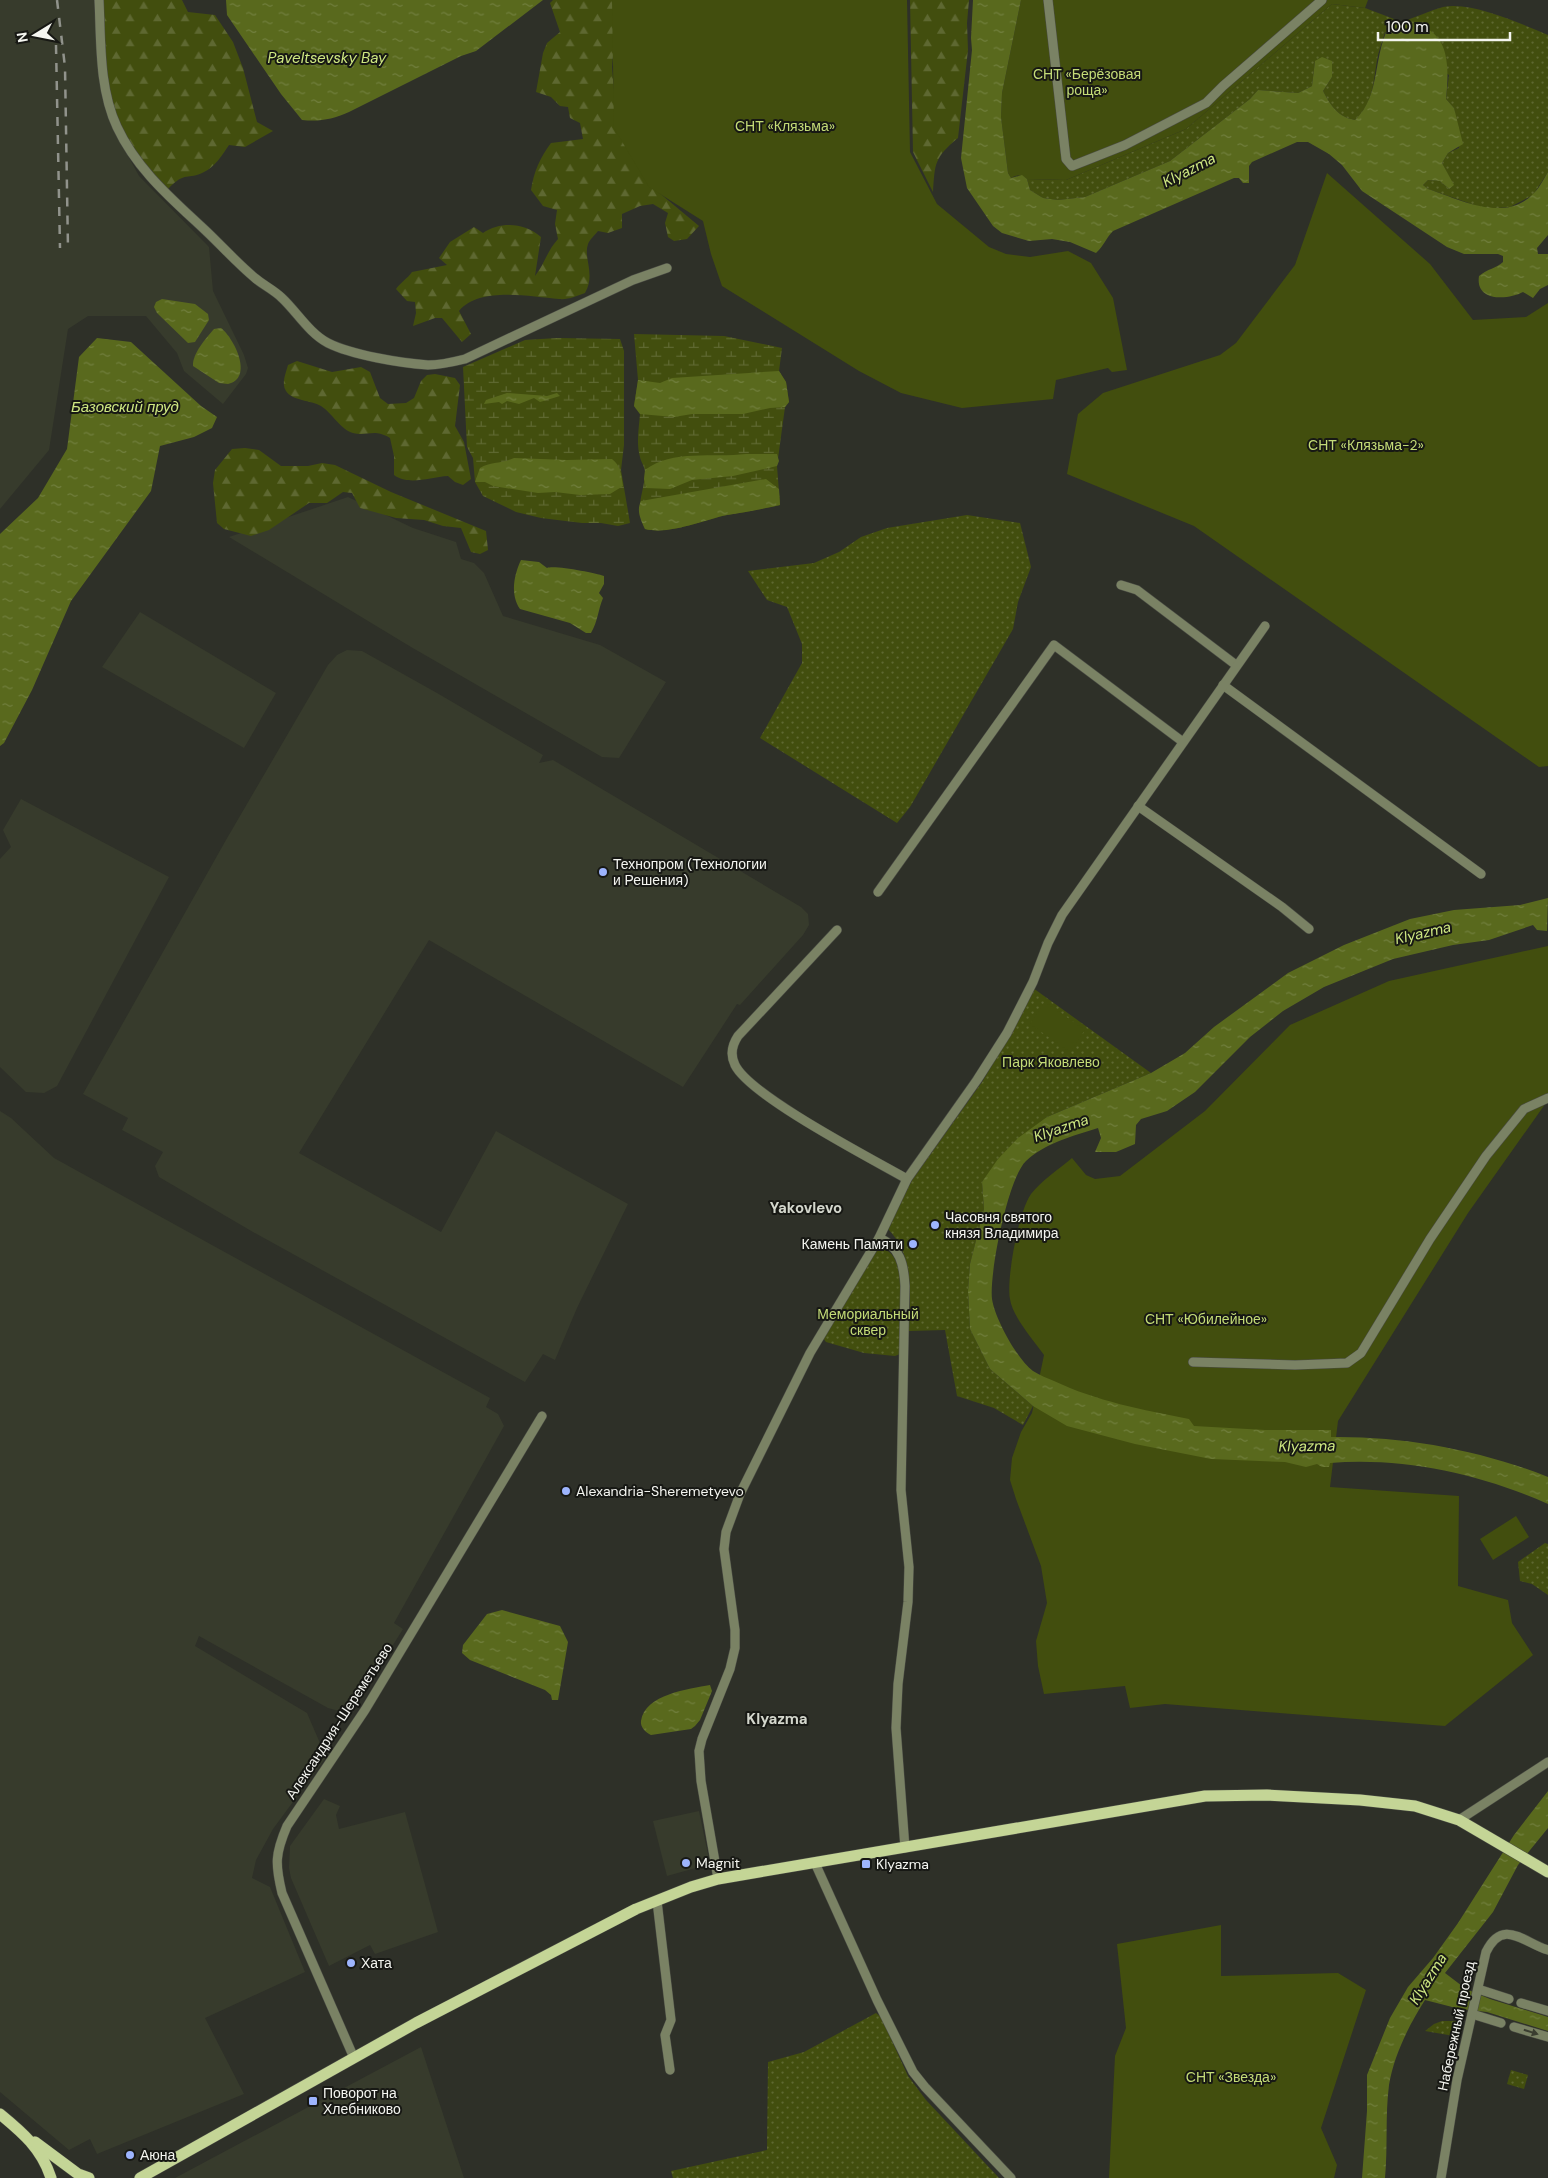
<svg xmlns="http://www.w3.org/2000/svg" width="1548" height="2178" font-family="'DM Sans',sans-serif">
  <style>
    .built { fill: #373b2c }
    .grass { fill: url(#grass-dots) }
    .forest { fill: url(#forest-firs) }
    .wetland { fill: url(#wetland-marsh) }
    .garden { fill: #424e0e }
    .water { fill: url(#water-ripples) }
    .lines { fill: none; stroke-linecap: round; stroke-linejoin: round }
    .minor-casing { stroke: #4a4c44; stroke-width: 10 }
    .major-casing { stroke: #4a4c44; stroke-width: 12 }
    .minor { stroke: #7a8264; stroke-width: 9 }
    .major { stroke: #c4d596; stroke-width: 11 }
    .rail { stroke: #91938c; stroke-width: 2.5; stroke-dasharray: 9 9; stroke-linecap: butt }
    .oneway { fill: #3a3d30 }
    .poi-dot { fill: #9db4fd; stroke: #171814; stroke-width: 2 }
    .labels { text-anchor: middle; stroke-width: 4; stroke-linejoin: round; paint-order: stroke }
    .park-label { font-size: 14px; fill: #c4dc77; stroke: #171814 }
    .poi-label { font-size: 14px; fill: #f4f5f0; stroke: #171814; text-anchor: start }
    .street-label { font-size: 14px; fill: #f4f5f0; stroke: #171814 }
    .water-label { font-size: 15px; font-style: italic; fill: #cfe882; stroke: #171814 }
    .neighbourhood-label { font-size: 15px; font-weight: bold; fill: #d3d6cc; stroke: #171814 }
  </style>
  <defs>
    <pattern id="grass-dots" width="8" height="8" patternUnits="userSpaceOnUse" patternTransform="scale(1.25)"><rect width="8" height="8" fill="#424e0e"/><path d="M2 2h.1M6 6h.1" fill="none" stroke="#5e6831" stroke-width="1.8" stroke-linecap="round"/></pattern>
    <pattern id="forest-firs" width="22" height="20" patternUnits="userSpaceOnUse" patternTransform="scale(1.25)"><rect width="22" height="20" fill="#424e0e"/><path d="M5 1l3.5 6h-7zM16 11l3.5 6h-7z" fill="#5e6831"/></pattern>
    <pattern id="wetland-marsh" width="20" height="14" patternUnits="userSpaceOnUse" patternTransform="scale(1.25)"><rect width="20" height="14" fill="#424e0e"/><path d="M1 5h8M5 5V1M11 12h8M15 12V8" fill="none" stroke="#5e6831"/></pattern>
    <pattern id="water-ripples" width="26" height="14" patternUnits="userSpaceOnUse" patternTransform="scale(1.25)"><rect width="26" height="14" fill="#59691d"/><path d="M2 4q2-2 4 0t4 0M15 11q2-2 4 0t4 0" fill="none" stroke="#717f3e"/></pattern>
  </defs>
  <rect width="100%" height="100%" fill="#2e3028"/>
  <g class="built">
    <path d="M0,0H94L98,71L113,128L139,176L209,247L213,291L244,355L248,368L246,374L223,404L184,371L177,353L146,316H88L68,329L49,450L0,509Z"/>
    <path d="M348,497L413,528L456,542L461,559L474,563L484,573L503,616L600,645L666,682L619,758L602,757L411,647L229,537Z"/>
    <path d="M140,612L276,693L244,748L102,667Z"/>
    <path d="M347,650L362,651L437,693L543,755L539,763L553,760L801,907L808,914L809,925L803,935L740,1005L737,1004L683,1087L429,940L299,1153L441,1232L496,1131L628,1204L577,1308L555,1360L543,1354L525,1382L253,1232L159,1177L155,1166L163,1152L122,1130L128,1118L83,1094L226,840L328,665L337,655Z"/>
    <path d="M21,799L169,877L57,1086L44,1093L26,1092L0,1067V859L11,847L3,830Z"/>
    <path d="M0,1111L11,1118L54,1158L490,1398L486,1407L498,1414L504,1426L394,1623L403,1629L350,1714L328,1708L199,1636L195,1646L307,1713L326,1757L273,1829L256,1860L252,1878L270,1887L305,1972L205,2018L244,2094L97,2154L90,2139L69,2150L0,2092Z"/>
    <path d="M324,1799L340,1806L336,1815L339,1829L405,1812L438,1932L375,1954L370,1945L329,1966L291,1878L289,1868L290,1846Z"/>
    <path d="M699,1811L710,1864L667,1876L653,1821Z"/>
    <path d="M421,2047L464,2178H175Z"/>
  </g>
  <g class="grass">
    <path d="M1332,4L1365,8L1402,22C1416,17 1429,11 1443,7C1472,1 1521,24 1548,35V172L1533,195L1510,207L1486,209L1428,189L1423,185L1428,180L1440,181L1449,189L1453,185L1442,163L1448,153L1459,148L1454,108L1446,99L1449,75L1385,32C1383,40 1380,47 1378,55C1373,79 1375,102 1355,120C1338,117 1331,106 1323,91L1332,77L1315,61L1312,86L1298,93L1258,90L1250,99L1170,161L1085,197L1058,200L1043,198L1030,190L1027,179L1066,180L1186,129Z"/>
    <path d="M967,515L1020,523L1031,567L1018,602L1013,629L910,807L897,823L760,738L802,663V644L787,607L767,600L748,571L814,563L839,552L861,537L887,528Z"/>
    <path d="M1033,988L1151,1073L1047,1117L982,1182L984,1209L970,1264L968,1291L970,1329L990,1369L1033,1406L1023,1425L994,1408L957,1396L945,1330L909,1331C910,1296 915,1256 888,1229L912,1180L982,1082L1010,1035Z"/>
    <path d="M883,1249C911,1256 900,1331 900,1354L895,1356L864,1353L826,1342L823,1338L863,1271L877,1251Z"/>
    <path d="M1545,1543L1548,1544V1595L1532,1584L1520,1581L1518,1562Z"/>
    <path d="M876,2013L881,2017L908,2076L926,2100L999,2178H673L671,2171L767,2150L768,2062L804,2052Z"/>
    <path d="M1442,2021H1458L1454,2036L1425,2031L1434,2024Z"/>
    <path d="M1511,2070L1528,2075L1524,2089L1507,2084Z"/>
  </g>
  <g class="forest">
    <path d="M99,0H182L188,12L215,15L233,42L243,68L257,122L273,131L245,147L229,145C223,154 214,168 204,172C187,181 186,170 168,189C150,173 130,155 120,133C103,97 102,40 99,0Z"/>
    <path d="M553,0H618L612,67L617,128L651,186L699,226L687,239L674,241L668,237L665,223L668,213L653,204L640,206L622,214V228L608,233L598,231C595,235 590,239 588,244C583,258 596,274 585,293C577,296 568,300 559,299C530,297 480,286 459,311L471,334L462,342L442,318H435L413,326L416,313L415,302L407,301L396,289C401,282 407,279 412,272L447,265L439,258L450,242L474,227L483,233C501,221 525,223 541,237L535,276C544,265 547,251 558,239L555,224L557,210L543,206L531,190C534,171 540,158 551,143L583,139L580,123L570,118L568,107L560,106L551,97L536,92L543,53L547,43L560,32L550,3Z"/>
    <path d="M910,0H969L967,23L968,50L958,138C934,158 935,163 933,192L913,152Z"/>
    <path d="M297,361L332,372L361,367L370,372L380,398L388,404L406,403L414,398L421,381L427,375L435,374L455,378L460,385L455,426L464,442L471,479L463,485L455,482L448,476C430,477 409,486 394,475V456L390,438C373,428 368,437 353,433C341,430 332,413 321,406C311,400 292,401 286,391C281,383 286,373 288,365Z"/>
    <path d="M245,448L259,450L281,466H308L322,463L335,465L391,492L486,531L488,550L480,554L471,552L461,528L443,526L424,520L396,518L360,508L352,493L343,492L327,503H309L269,530L251,536L224,529L217,523L213,483L215,470L232,449Z"/>
  </g>
  <g class="wetland">
    <path d="M634,334L724,336L782,348L779,371L786,382L789,402L785,407L777,466L780,505C763,509 745,512 727,515C703,520 670,535 645,529C634,505 644,496 645,472C645,467 641,462 640,457C636,443 639,428 640,414L634,406L638,380Z"/>
    <path d="M557,338L620,339L624,351V445L621,470L630,523L618,526L601,523H582L541,518L516,512L483,496L475,482L473,458L467,447L463,367L525,340Z"/>
  </g>
  <g class="garden">
    <path d="M612,0H907L910,152L937,204L989,247L1006,254L1030,257L1068,251L1091,263L1113,298L1127,370L1112,372L1108,368L1056,380L1053,399L962,408L901,393L859,371L722,286L711,254L703,221L649,187L614,128Z"/>
    <path d="M1021,0H1368L1365,8L1332,4L1186,129L1066,180L1027,179C1021,174 1017,175 1011,178L1008,173L1001,117L1002,93Z"/>
    <path d="M1327,173L1430,264L1473,320L1526,317L1548,303V766L1539,767L1194,526L1067,474L1078,414L1103,393L1220,355L1236,343L1295,265Z"/>
    <path d="M1548,946V1100L1468,1213L1338,1421L1330,1487L1459,1496L1458,1586L1508,1600L1512,1623L1533,1655L1445,1726L1165,1704L1130,1708L1125,1686L1044,1694L1038,1666L1036,1641L1047,1603L1041,1566L1016,1499L1010,1480L1012,1458L1021,1432L1032,1413L1044,1355C1034,1341 1012,1316 1010,1299C1006,1279 1019,1210 1031,1194C1041,1181 1059,1169 1072,1158L1086,1175L1095,1179L1120,1176L1205,1111L1290,1025L1389,981Z"/>
    <path d="M1045,1002L1085,1030L1070,1052L1030,1024Z"/>
    <path d="M1516,1516L1529,1537L1493,1560L1480,1539Z"/>
    <path d="M1221,1925V1976L1338,1973L1366,1990L1321,2128L1337,2165L1334,2178H1109L1115,2056L1126,2028L1117,1944Z"/>
  </g>
  <g class="water">
    <path d="M226,0H543L476,51L461,56L349,112C333,119 320,122 302,120L281,94L227,15Z"/>
    <path d="M973,0H1021L1002,93L1001,117L1008,173L1011,178L1022,175L1027,179L1030,190L1043,198L1058,200L1085,197L1170,161L1250,99L1258,90L1298,93L1312,86L1315,61L1322,57L1332,61V77L1323,91C1331,106 1338,117 1355,120C1382,95 1372,53 1391,23C1446,20 1451,53 1446,99L1454,108L1463,144L1448,153L1442,163L1454,185L1449,189L1440,181L1428,180L1423,185L1428,189C1459,199 1503,223 1532,195C1539,189 1543,180 1548,172V235L1537,248L1538,254H1548V285L1540,289L1533,298L1523,292C1508,300 1475,302 1479,276C1487,269 1497,268 1503,262V256L1498,254H1464L1447,247L1362,191L1342,165L1329,154L1308,142H1297L1252,162L1249,166V183H1243L1239,178H1234L1113,231C1106,238 1103,247 1096,253L1070,242L1052,239L1029,241L1002,233L993,226L967,188L961,158L972,50L971,38Z"/>
    <path d="M162,299L195,304L208,314L209,320L195,342L188,343L157,313L154,307L156,302Z"/>
    <path d="M221,328C234,338 254,378 228,384L219,383L193,366C192,354 206,338 214,329Z"/>
    <path d="M97,338L131,342L201,406L217,417L212,428L194,437L160,446L151,491L71,601L32,690L4,743L0,746V534L38,498L67,449L79,357Z"/>
    <path d="M779,371L786,382L789,402L785,407L770,408L743,414H692L674,417L640,414L634,406L638,380L660,383L672,378Z"/>
    <path d="M507,393L547,396L557,393L560,396L540,402L534,398L519,404L507,401L502,404L499,402L484,404L486,400Z"/>
    <path d="M746,454H777L779,461L777,466L733,476L692,480L670,489L646,488L644,479L645,470C672,449 714,458 746,454Z"/>
    <path d="M514,458L567,460L612,459C621,466 621,474 623,486L610,494L580,495L555,492L538,493L493,486L485,482H475L480,468C491,461 502,464 514,458Z"/>
    <path d="M766,479L779,489L780,505C763,509 745,512 727,515C703,520 670,535 645,529C641,520 636,511 641,501Z"/>
    <path d="M521,560L539,562L547,568C555,565 595,573 604,576V584L599,593L603,598C598,610 598,621 591,633H586L570,623L520,609C510,594 514,575 521,560Z"/>
    <path d="M1548,898L1547,931L1537,930L1533,925L1489,940L1453,945L1393,959L1324,987L1283,1011L1250,1037L1195,1092L1167,1111L1141,1119L1136,1125L1135,1144L1116,1152H1095L1101,1138L1098,1128C1073,1136 1045,1143 1026,1161C1008,1178 989,1274 992,1299C995,1319 1017,1359 1033,1371C1039,1375 1047,1378 1054,1381C1096,1401 1143,1410 1189,1419L1194,1426L1265,1430H1331V1437C1404,1436 1480,1450 1548,1477V1504C1480,1474 1404,1457 1330,1463L1329,1467H1322L1317,1464L1306,1467L1285,1462L1211,1459L1135,1444L1067,1426L1033,1406L990,1369L970,1329L968,1291L970,1264L984,1209L982,1182L998,1159L1018,1138L1047,1117L1151,1073L1185,1053L1214,1027L1288,973L1344,945L1410,919L1454,910L1520,905Z"/>
    <path d="M502,1610L560,1626L568,1642L558,1700H552L551,1695L545,1690L470,1660L462,1653L463,1645L487,1614Z"/>
    <path d="M710,1685L712,1691L700,1720L695,1726L691,1729L651,1735C646,1733 640,1727 641,1721C645,1694 689,1689 710,1685Z"/>
    <path d="M1548,1791V1828L1518,1865L1493,1912L1445,1973L1466,1989L1490,1999L1548,2017V2031L1487,2012L1460,2009L1425,2000C1409,2025 1394,2055 1389,2085C1385,2116 1388,2147 1385,2178H1362L1367,2111V2075L1390,2018L1408,1987L1433,1958L1458,1923L1514,1835Z"/>
  </g>
  <g class="lines">
    <g class="minor-casing">
      <g id="minor">
        <path d="M99,0C101,41 99,89 117,127C137,170 172,199 205,230C222,246 237,263 255,278C263,285 274,290 282,298C297,312 309,333 328,343C352,355 400,363 428,365C441,365 453,362 465,359L633,280L667,268"/>
        <path d="M1048,0L1066,159L1072,166L1125,145L1206,103L1223,86L1322,0"/>
        <path d="M1121,585L1137,590L1236,665"/>
        <path d="M1223,685L1481,874"/>
        <path d="M1138,806L1282,907L1309,929"/>
        <path d="M878,892L1054,645L1183,742"/>
        <path d="M837,930L738,1036C732,1045 730,1055 735,1065C750,1096 872,1159 907,1179"/>
        <path d="M879,1238C900,1246 904,1265 905,1286L901,1490L909,1567L908,1602L898,1684L896,1728L905,1848"/>
        <path d="M1193,1362L1295,1365L1347,1363L1361,1353L1430,1239L1486,1156L1524,1109L1548,1098"/>
        <path d="M1459,1820L1548,1762"/>
        <path d="M815,1863L877,2000L913,2072L925,2087L1011,2178"/>
        <path d="M718,1879L701,1781L699,1751L702,1739L730,1669L735,1648V1630L724,1549L726,1532L740,1494L810,1353L879,1238L907,1179L977,1080L1007,1033L1033,982L1048,943L1062,915L1265,626"/>
        <path d="M657,1901L671,2020L665,2035L670,2070"/>
        <path d="M1478,1989L1509,1999"/>
        <path d="M1521,2003L1548,2011"/>
        <path d="M1472,2014L1501,2023"/>
        <path d="M1514,2027L1548,2037"/>
        <path d="M354,2058L282,1893C275,1864 275,1854 287,1826L365,1710L542,1416"/>
        <path d="M1441,2178L1457,2080L1486,1952C1503,1917 1524,1943 1548,1950"/>
      </g>
    </g>
    <g class="major-casing">
      <g id="major">
        <path d="M0,2114C22,2132 42,2149 51,2178"/>
        <path d="M35,2142L78,2174L89,2178"/>
        <path d="M140,2178L416,2023L636,1909L691,1887L718,1879L1205,1796L1267,1795L1360,1800L1415,1806L1459,1820L1548,1872"/>
      </g>
    </g>
    <use href="#minor" class="minor"/>
    <use href="#major" class="major"/>
    <g class="rail">
      <path d="M57,0L65,67L68,249"/>
      <path d="M56,45L60,248"/>
    </g>
  </g>
  <defs><path id="oneway-solid" d="M-6-.8H1V-3.2L6.5 0L1 3.2V.8H-6Z" transform="scale(1.25)"/></defs>
  <use class="oneway" href="#oneway-solid" transform="translate(1531 2032) rotate(17)"/>
  <g class="poi-dot">
    <circle cx="603" cy="872" r="5"/>
    <circle cx="935" cy="1225" r="5"/>
    <circle cx="913" cy="1244" r="5"/>
    <circle cx="566" cy="1491" r="5"/>
    <circle cx="686" cy="1863" r="5"/>
    <rect x="861" y="1859" width="10" height="10" rx="2.5"/>
    <circle cx="351" cy="1963" r="5"/>
    <rect x="308" y="2096" width="10" height="10" rx="2.5"/>
    <circle cx="130" cy="2155" r="5"/>
  </g>
  <g class="labels">
    <g class="park-label">
      <text x="1087" y="79">СНТ «Берёзовая<tspan x="1087" dy="16">роща»</tspan></text>
      <text x="785" y="131">СНТ «Клязьма»</text>
      <text x="1366" y="450">СНТ «Клязьма-2»</text>
      <text x="1051" y="1067">Парк Яковлево</text>
      <text x="868" y="1319">Мемориальный<tspan x="868" dy="16">сквер</tspan></text>
      <text x="1206" y="1324">СНТ «Юбилейное»</text>
      <text x="1231" y="2082">СНТ «Звезда»</text>
    </g>
    <g class="poi-label">
      <text x="613" y="869">Технопром (Технологии<tspan x="613" dy="16">и Решения)</tspan></text>
      <text x="945" y="1222">Часовня святого<tspan x="945" dy="16">князя Владимира</tspan></text>
      <text x="903" y="1249" text-anchor="end">Камень Памяти</text>
      <text x="576" y="1496">Alexandria-Sheremetyevo</text>
      <text x="696" y="1868">Magnit</text>
      <text x="876" y="1869">Klyazma</text>
      <text x="361" y="1968">Хата</text>
      <text x="323" y="2098">Поворот на<tspan x="323" dy="16">Хлебниково</tspan></text>
      <text x="140" y="2160">Аюна</text>
    </g>
    <g class="street-label">
      <text transform="translate(339 1721) rotate(-57)" y="5">Александрия-Шереметьево</text>
      <text transform="translate(1456 2026) rotate(-78)" y="5">Набережный проезд</text>
    </g>
    <g class="water-label">
      <text x="327" y="63">Paveltsevsky Bay</text>
      <text transform="translate(1189 170) rotate(-27)" y="5">Klyazma</text>
      <text x="125" y="412">Базовский пруд</text>
      <text transform="translate(1423 933) rotate(-13)" y="5">Klyazma</text>
      <text transform="translate(1061 1128) rotate(-19)" y="5">Klyazma</text>
      <text transform="translate(1307 1446) rotate(-1)" y="5">Klyazma</text>
      <text transform="translate(1428 1979) rotate(-58)" y="5">Klyazma</text>
    </g>
    <g class="neighbourhood-label">
      <text x="806" y="1213">Yakovlevo</text>
      <text x="777" y="1724">Klyazma</text>
    </g>
  </g>
  <g transform="translate(35 35) rotate(260)" stroke="#171814" stroke-width="4" paint-order="stroke">
  <path d="M0-4L9 19L0 12L-9 19Z" fill="#f4f5f0"/>
  <text y="-8" font-size="14" font-weight="bold" text-anchor="middle" fill="#f4f5f0">N</text>
  </g>
  <path d="M1378 32v8h132v-8" fill="none" stroke="#f4f5f0" stroke-width="2.5"/>
  <text x="1386" y="32" font-size="15" fill="#f4f5f0" stroke="#171814" stroke-width="4" paint-order="stroke">100 m</text>
</svg>
